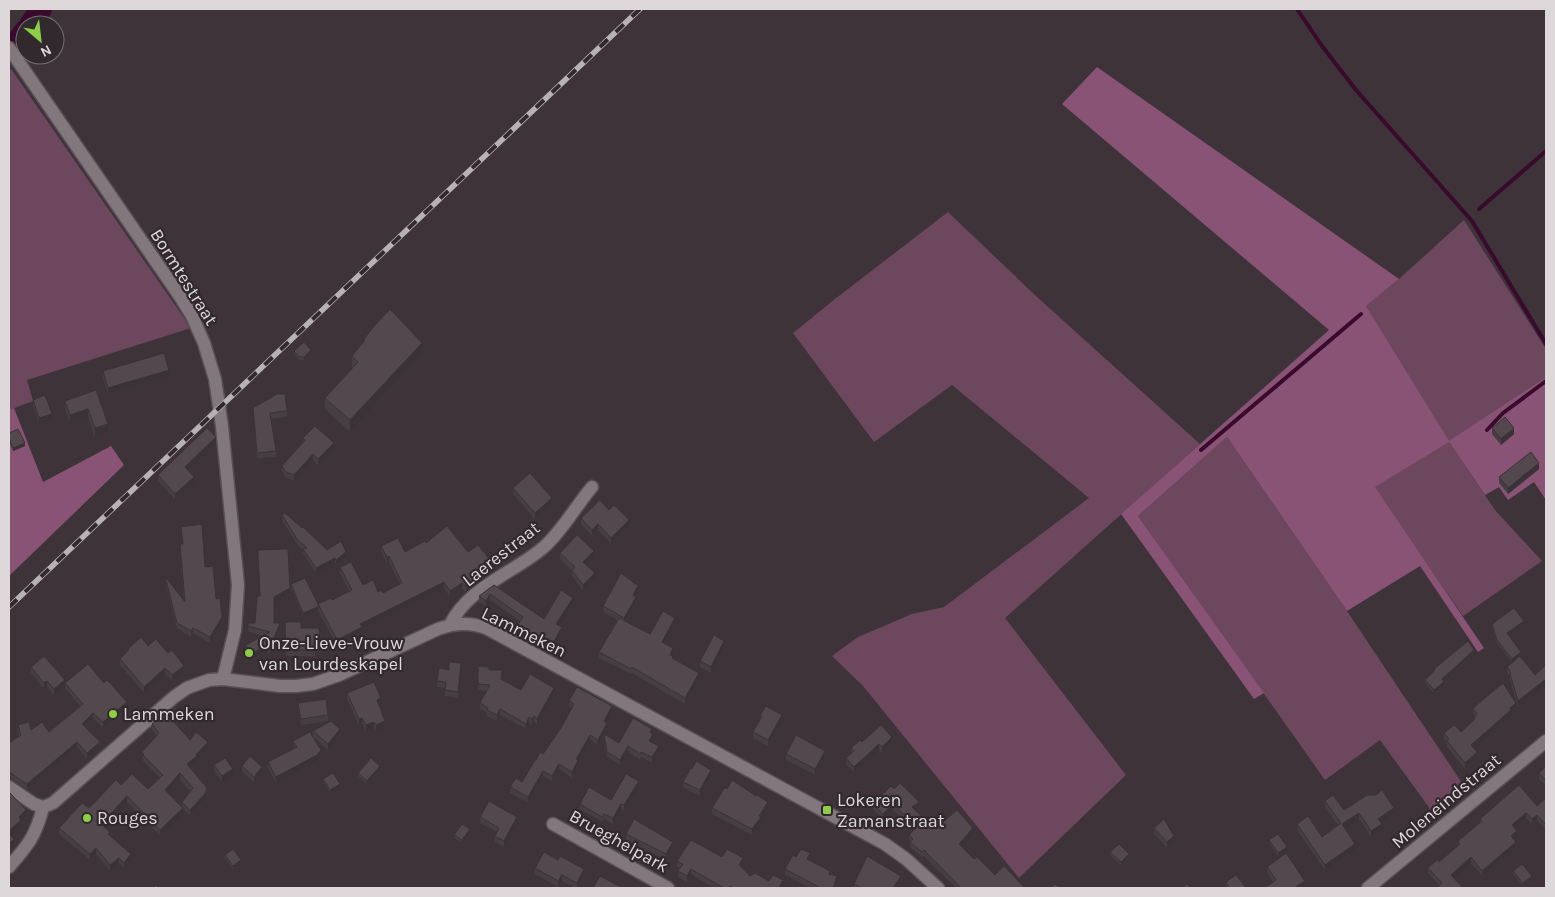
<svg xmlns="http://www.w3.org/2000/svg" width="1555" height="897" font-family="Karla,sans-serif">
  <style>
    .green { fill: #6c475e }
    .forest { fill: #895376 }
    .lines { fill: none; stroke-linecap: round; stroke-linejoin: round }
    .stream { stroke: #3a0a2d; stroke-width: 4 }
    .river { stroke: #3a0a2d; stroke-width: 22 }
    .minor-casing { stroke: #584f54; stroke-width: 15 }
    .minor { stroke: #82777d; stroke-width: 12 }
    .rail-casing { stroke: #b8b1b5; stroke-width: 5.5 }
    .rail { stroke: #32292f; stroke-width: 4; stroke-dasharray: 11; stroke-linecap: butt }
    .wall { fill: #473e43; fill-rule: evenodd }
    .shaded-wall { fill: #3a3237 }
    .building { fill: #53484e; stroke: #3a3237 }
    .poi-dot { fill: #8cce45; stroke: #32292f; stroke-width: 2 }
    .labels { text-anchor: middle; stroke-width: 4.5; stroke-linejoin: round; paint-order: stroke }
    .street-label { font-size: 18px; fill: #ded8db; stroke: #32292f }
    .poi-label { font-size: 18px; fill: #ded8db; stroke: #32292f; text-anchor: start }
  </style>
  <rect width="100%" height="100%" fill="#3d3339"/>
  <g class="green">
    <path d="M11,69L191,328L27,380L33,401L9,410V71Z"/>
    <path d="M948,212L1036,296L1200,444L1005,618L1126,775L1019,878L863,686L832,656L858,637L912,614L944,607L1089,498L952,385L874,442L793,333L835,299Z"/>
    <path d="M1464,220L1546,349V377L1449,442L1495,510L1542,561L1463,616L1374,487L1366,306L1399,279Z"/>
    <path d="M1227,437L1347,611L1468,792L1436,817L1380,740L1325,780L1138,516Z"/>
  </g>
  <g class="forest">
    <path d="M1097,67L1399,279L1366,306L1449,441L1546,377V500L1534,482L1508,500L1499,487L1485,495L1449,442L1375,487L1484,648L1478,652L1420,566L1347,611L1227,437L1138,516L1264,693L1254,699L1121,514L1329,330L1062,104Z"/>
    <path d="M14,408L43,482L111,446L124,465L9,576V410Z"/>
  </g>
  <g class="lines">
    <g class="stream">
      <path d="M1297,9L1322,46L1356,90L1472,221L1546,344"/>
      <path d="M1479,209L1546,151"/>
      <path d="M1487,430L1503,413L1546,381"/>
      <path d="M1201,450L1361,314"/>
    </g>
    <g class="river">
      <path d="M30,25L41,9"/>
      <path d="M9,52L25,31"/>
    </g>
    <g class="minor-casing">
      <g id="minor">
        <path d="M9,48L181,298L192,316L204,343L215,379L222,426L238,585L235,630L223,679"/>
        <path d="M450,625C468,587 514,573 544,547C562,531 576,506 592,487"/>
        <path d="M9,787L34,804L43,807L53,803L174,697L187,688L209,680L223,679L280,686H296L313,684L339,675L438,629C455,623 469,622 486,628L885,844L906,859L938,888"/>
        <path d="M553,824L668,888"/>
        <path d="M9,867C28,845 36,836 43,807"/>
        <path d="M1368,888L1546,741"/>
      </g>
    </g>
    <use href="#minor" class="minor"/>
    <g class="rail-casing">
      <path id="rail" d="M9,607L640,9"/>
    </g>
    <use href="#rail" class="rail"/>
  </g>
  <g class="wall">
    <path d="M364,339L422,355L350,432L325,409V398L352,368V356L364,342Z"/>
    <path d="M294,351L311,353L304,360H300L294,354Z"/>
    <path d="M103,371L169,376L108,394L103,377Z"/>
    <path d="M96,390L108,433L95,437L88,417L70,424L65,409V401Z"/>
    <path d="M33,400L52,419L39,424L33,406Z"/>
    <path d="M253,408L287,411V417L271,419L276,451V457L257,458Z"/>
    <path d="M1492,428L1514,434L1501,445L1492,434Z"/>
    <path d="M9,433L25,446L13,451L9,442Z"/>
    <path d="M303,438L334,448L318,465L313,460L294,481L286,478L282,471V466L303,442Z"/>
    <path d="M216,443L188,470L194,483L175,499L158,481V475Z"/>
    <path d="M1539,469L1508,494L1499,483V477Z"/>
    <path d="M513,488L552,504L535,519L513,494Z"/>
    <path d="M609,510L629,526L611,544L598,530L592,536L581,524V518Z"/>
    <path d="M282,515L302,528L327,550L346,557L336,564L335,563L316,573L303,553V550L297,544L282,520Z"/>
    <path d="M181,527L205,567L216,599L222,622L210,643L193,633L191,637L177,628L165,581V576L184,602L180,550V544H182Z"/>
    <path d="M426,543L468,552L494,571L466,592L462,589L450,597L444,588L362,629V633L337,646L318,610L303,616L291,587V584L318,604L332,600L349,591L340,573V567L363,585L378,592L383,593L400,584L389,562L387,563L381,552V546L405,552Z"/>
    <path d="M560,553L594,557L586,565L595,579L583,591L572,576V571L560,559Z"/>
    <path d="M494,585L544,619L573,604L559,625L562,633L552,651L517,632V626L520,621L490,600L486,607L479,602V596Z"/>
    <path d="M638,592L635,597L636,603L626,622L650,634L675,624L664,644L673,654L672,656L673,659L699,679L685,704L632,673L631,674L599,658V652L617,620L603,612V606Z"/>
    <path d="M290,593L274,603V623L280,628L270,653L266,651L251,659L246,650V645L263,636L248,631V623H255L257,596Z"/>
    <path d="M285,622L301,628H319L320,652H315V656H286Z"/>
    <path d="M1492,624H1524L1508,635L1521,655L1512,662L1497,643L1492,627Z"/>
    <path d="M148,646L168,653L184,672L172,681L165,674L144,693L120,665V659L128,652V649Z"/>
    <path d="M724,647L711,673L700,667V661Z"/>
    <path d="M1474,653L1443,681L1444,685L1434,693L1425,683V680L1434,671V669Z"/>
    <path d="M1546,665V685L1518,707L1510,680V676L1507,673V667L1535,675Z"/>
    <path d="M478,666L489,670L502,679L521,690L554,694L537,724L534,722L532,725L529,723L526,729L500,715L497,721L487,716V713L480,709V703L487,691L478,690Z"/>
    <path d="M31,667L65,686L54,695L47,687L44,689L31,673Z"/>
    <path d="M461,669L458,698L445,696V688L437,687V681Z"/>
    <path d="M65,683H104L127,708L103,728L93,718L85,727L100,748L87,759L77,747L27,789L9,778V743L19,736L18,731V725L31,730L49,732L80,706L65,688Z"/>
    <path d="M347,693L381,704L379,705L385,727L376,731L374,727L366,731L362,723L359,725L347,699Z"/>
    <path d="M569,701L612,712L606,723L607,729L604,734L619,743L652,733L653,739L651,742L659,752L652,763L641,757L640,760L628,752L620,765L607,757L604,740V735L598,745L590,740L578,760V766L572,778L559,769L552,781L543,776L528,803L510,793V787L522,782L536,760L543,754L561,728L572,708L569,707Z"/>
    <path d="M298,703L328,715V721L301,725L298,708Z"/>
    <path d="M1473,708L1516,709L1511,712V716L1474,748L1477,758L1465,769L1447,747V742L1444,739V733L1461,732L1474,720V718L1475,717L1473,714Z"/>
    <path d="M760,715L782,721L768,746L753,738V732L760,719Z"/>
    <path d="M152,724L208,748L197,759V762L189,768L207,793L205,800L190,815L183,809V814L160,836L127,802L104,827L110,835L131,860L124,868L119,863L110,871L96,854L90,860L59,834V828L121,785L148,789L160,778L143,761L142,752L157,736L152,730ZM180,779L190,791L182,802V807L168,793Z"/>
    <path d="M313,731L340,735L328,750L313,736Z"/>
    <path d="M293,741L321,756L317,761L276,783L268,768V762L294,748Z"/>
    <path d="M862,742L892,743L882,753L879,750L854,773L846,764V758L851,753V748Z"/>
    <path d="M786,754L825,757L815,775L786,760Z"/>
    <path d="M214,765L233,775L222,782L214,771Z"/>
    <path d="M242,766L262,773L254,782L242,772Z"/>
    <path d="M1546,766V786L1539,779V773Z"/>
    <path d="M380,769L367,784L358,776V773Z"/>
    <path d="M711,776L700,796L683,787V782Z"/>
    <path d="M323,779L340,787L330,793L323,782Z"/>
    <path d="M639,787L624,811L621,809L613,824L604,819L602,822L580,809V804L611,800Z"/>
    <path d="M894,789L919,807L915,810L935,829L973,834L962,846L974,859L995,875L1025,888H956L924,856L922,857L910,847L909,835L914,830L893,810L883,819L873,809V804Z"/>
    <path d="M1546,798V831L1537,820L1532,825L1526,818L1514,828L1517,837L1514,839L1516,847L1482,876L1471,863L1453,878L1462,888H1438V887L1439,885L1428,873V868L1439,862L1458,846V841L1480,823V819L1537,806Z"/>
    <path d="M1325,801L1344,810L1394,813L1381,823L1382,830L1371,837L1359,819L1344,828L1355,850L1325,870L1297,830V824L1322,837L1338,825L1325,807Z"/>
    <path d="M712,808H768L761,820V823L752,835L712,814Z"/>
    <path d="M480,817L517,823L504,847L495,842V836L497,832L480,823Z"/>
    <path d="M1154,828L1174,842L1167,848L1154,834Z"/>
    <path d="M470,832L462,843L454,838V835Z"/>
    <path d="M626,834L673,848L666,860L626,840Z"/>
    <path d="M1269,840L1287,850L1278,856L1269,843Z"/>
    <path d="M1110,852L1129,857L1121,865L1110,855Z"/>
    <path d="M225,855L241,863L233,869L225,858Z"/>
    <path d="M722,857L743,864L741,867L750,876L783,886L782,888H714L691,874L687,882L678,877V871L680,868L677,867V861Z"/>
    <path d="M796,857L810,859L809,860L830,874L837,882L835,888H810L785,875V869Z"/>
    <path d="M1267,867L1305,887L1303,888H1264L1273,882L1267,873Z"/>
    <path d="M535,868L584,875L577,888H575L562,881L558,887L535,874Z"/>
    <path d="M1513,871L1532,879L1523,886L1513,874Z"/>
    <path d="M901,882L897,888H854V884Z"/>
    <path d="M1226,882L1246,888H1226Z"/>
  </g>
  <g class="shaded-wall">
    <path d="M422,343V355L350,432V420Z"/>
    <path d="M311,350V353L304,360V357Z"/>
    <path d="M169,370V376L108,394V388Z"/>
    <path d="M88,409V417L70,424V415Z"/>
    <path d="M52,414V419L39,424V418Z"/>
    <path d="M108,424V433L95,437V428Z"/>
    <path d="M1514,428V434L1501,445V439Z"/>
    <path d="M216,437V443L185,473V467Z"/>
    <path d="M25,443V446L13,451V448Z"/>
    <path d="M334,443V448L318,465V459Z"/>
    <path d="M313,454V460L294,481V475Z"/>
    <path d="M1539,463V469L1508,494V488Z"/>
    <path d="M194,477V483L175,499V494Z"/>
    <path d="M552,498V504L535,519V513Z"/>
    <path d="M629,520V526L611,544V538Z"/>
    <path d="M598,524V530L592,536V530Z"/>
    <path d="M594,551V557L583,568V562Z"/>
    <path d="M346,552V557L336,564V560Z"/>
    <path d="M389,556V562L387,563V557Z"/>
    <path d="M335,558V563L316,573V568Z"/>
    <path d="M494,565V571L466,592V586Z"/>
    <path d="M595,573V579L583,591V585Z"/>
    <path d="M444,582V588L362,629V633L337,646V640L360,624Z"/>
    <path d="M462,583V589L450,597V591Z"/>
    <path d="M638,586V592L633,601V595Z"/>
    <path d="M290,588V593L274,603V597Z"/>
    <path d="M490,594V600L486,607V601Z"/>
    <path d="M636,597V603L624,624V618Z"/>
    <path d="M573,598V604L556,630V624Z"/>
    <path d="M318,607V610L303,616V613Z"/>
    <path d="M222,617V622L210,643V637Z"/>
    <path d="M675,618V624L662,648V642Z"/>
    <path d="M1524,621V624L1507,636V633Z"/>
    <path d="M280,623V628L270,653V648Z"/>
    <path d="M562,627V633L552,651V645Z"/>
    <path d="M193,628V633L191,637V631Z"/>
    <path d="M724,641V647L711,673V667Z"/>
    <path d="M266,646V651L251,659V654Z"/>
    <path d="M673,648V654L670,661V655Z"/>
    <path d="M1474,650V653L1442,682V679Z"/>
    <path d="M1521,652V655L1512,662V659Z"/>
    <path d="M461,663V669L458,698V692Z"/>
    <path d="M184,666V672L172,681V675Z"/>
    <path d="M165,668V674L144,693V687Z"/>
    <path d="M699,673V679L685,704V698Z"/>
    <path d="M1546,679V685L1518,707V701Z"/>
    <path d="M65,680V686L54,695V689Z"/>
    <path d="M47,681V687L44,689V683Z"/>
    <path d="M1444,682V685L1434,693V690Z"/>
    <path d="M554,688V694L537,724V719Z"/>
    <path d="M381,698V704L377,706V700Z"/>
    <path d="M127,702V708L103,728V722Z"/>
    <path d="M1516,703V709L1511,712V716L1471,751V745L1510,708Z"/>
    <path d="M612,706V712L604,727V721Z"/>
    <path d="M500,709V715L497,721V715Z"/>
    <path d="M93,713V718L82,729V724Z"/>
    <path d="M782,715V721L768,746V740Z"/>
    <path d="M534,716V722L532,725V719Z"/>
    <path d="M529,717V723L526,729V724Z"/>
    <path d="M362,718V723L359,725V719Z"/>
    <path d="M385,721V727L376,731V725Z"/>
    <path d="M374,722V727L366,731V725Z"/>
    <path d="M607,723V729L598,745V740Z"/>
    <path d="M340,729V735L328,750V744Z"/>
    <path d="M653,734V739L649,746V741Z"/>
    <path d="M590,735V740L576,764V759Z"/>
    <path d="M892,737V743L882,753V747Z"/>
    <path d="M77,742V747L27,789V784Z"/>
    <path d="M100,742V748L87,759V753Z"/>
    <path d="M208,742V748L197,759V762L187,770V764Z"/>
    <path d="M879,744V750L854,773V767Z"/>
    <path d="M628,746V752L620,765V760Z"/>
    <path d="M659,746V752L652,763V757Z"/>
    <path d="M321,750V756L317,761L276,783V777Z"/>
    <path d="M825,751V757L815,775V769Z"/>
    <path d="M1477,752V758L1465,769V763Z"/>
    <path d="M578,760V766L572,778V772Z"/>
    <path d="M559,764V769L552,781V776Z"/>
    <path d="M380,766V769L367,784V781Z"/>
    <path d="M262,767V773L254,782V777Z"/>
    <path d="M233,769V775L222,782V776Z"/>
    <path d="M711,770V776L700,796V790Z"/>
    <path d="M543,771V776L528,803V797Z"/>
    <path d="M180,773V779L165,796V790Z"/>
    <path d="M639,781V787L624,811V805Z"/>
    <path d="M340,784V787L330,793V790Z"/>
    <path d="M207,788V793L205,800L190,815V810Z"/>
    <path d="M127,796V802L101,830V824Z"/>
    <path d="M768,802V808L761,820V823L752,835V829Z"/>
    <path d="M919,802V807L912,812V807Z"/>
    <path d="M621,804V809L613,824V818Z"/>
    <path d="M893,804V810L883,819V814Z"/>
    <path d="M183,808V814L160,836V830Z"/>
    <path d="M1394,808V813L1378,825V819Z"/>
    <path d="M26,810V815L21,821V825L9,837V831L19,817Z"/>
    <path d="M1359,813V819L1342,830V824Z"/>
    <path d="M1526,813V818L1512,830V825Z"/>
    <path d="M1537,815V820L1532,825V819Z"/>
    <path d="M517,817V823L504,847V841Z"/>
    <path d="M1382,824V830L1371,837V831Z"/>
    <path d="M973,828V834L959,849V844Z"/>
    <path d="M470,829V832L462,843V840Z"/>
    <path d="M1517,831V837L1511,842V836Z"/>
    <path d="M1174,836V842L1167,848V842Z"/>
    <path d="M14,839V845L9,849V844Z"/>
    <path d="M673,842V848L666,860V854Z"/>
    <path d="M1516,842V847L1482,876V871Z"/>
    <path d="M1355,844V850L1325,870V865Z"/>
    <path d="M1287,847V850L1278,856V853Z"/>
    <path d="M96,848V854L90,860V854Z"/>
    <path d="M131,854V860L124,868V863Z"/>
    <path d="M1129,854V857L1121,865V862Z"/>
    <path d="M1471,857V863L1451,880V875Z"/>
    <path d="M119,858V863L110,871V865Z"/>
    <path d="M743,858V864L739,870V865Z"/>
    <path d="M241,860V863L233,869V866Z"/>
    <path d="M584,869V875L577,888V883Z"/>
    <path d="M691,869V874L687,882V876Z"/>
    <path d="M562,875V881L558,887V881Z"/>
    <path d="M837,876V882L835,888H833Z"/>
    <path d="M901,876V882L897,888H893Z"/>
    <path d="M1532,876V879L1523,886V883Z"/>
    <path d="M783,880V886L782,888H779Z"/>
    <path d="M1305,881V887L1303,888H1294Z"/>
  </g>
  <g class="building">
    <path d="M390,309L422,343L350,420L325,398L358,362L352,356L365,340L364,339L374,326Z"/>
    <path d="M304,342L311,350L304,357H300L294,351Z"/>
    <path d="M164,353L169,370L108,388L103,371Z"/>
    <path d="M96,390L108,424L95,428L88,409L70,415L65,401Z"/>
    <path d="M277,394H285L287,411L270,413L276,451L257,453L253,408Z"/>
    <path d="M45,395L52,414L39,418L33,400Z"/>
    <path d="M1505,417L1514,428L1501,439L1492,428Z"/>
    <path d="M315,426L334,443L318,459L313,454L294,475L286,472L282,466L305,440L303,438Z"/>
    <path d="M207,428L216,437L185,467L194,477L175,494L158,475Z"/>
    <path d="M18,429L25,443L13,448L9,439V433Z"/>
    <path d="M1531,452L1539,463L1508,488L1499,477Z"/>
    <path d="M530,473L552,498L535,513L513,488Z"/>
    <path d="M600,500L609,510L614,505L629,520L611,538L598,524L592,530L581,518Z"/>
    <path d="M285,513L302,528L303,527L327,550L341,541L346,552L336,560L335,558L316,568L303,549L307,548L297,539L282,515Z"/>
    <path d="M202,524L205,567L213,566L216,599L220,598L222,617L210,637L193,628L191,631L177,623L165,576L185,602L180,544H183L181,527Z"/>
    <path d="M447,526L468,552L478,545L494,565L466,586L462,583L450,591L444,582L360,624L362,627L337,640L318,604L331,598L332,600L352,590L340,567L351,562L363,585L373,580L378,592L381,590L383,593L402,583L389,556L387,557L381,546L398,538L405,552L425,541L426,543Z"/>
    <path d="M577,535L594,551L583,562L595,573L583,585L572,570L575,567L560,553Z"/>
    <path d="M288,549L290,588L274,597V623H280L270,648L266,646L251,654L246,645L270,632L248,626V623H255L257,596H260L258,550Z"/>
    <path d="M621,573L638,586L633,595L636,597L624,618L603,606Z"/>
    <path d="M305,578L318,604V607L303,613L291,584Z"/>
    <path d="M494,585L544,619L561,590L573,598L556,624L562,627L552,645L517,626L523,617L490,594L486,601L479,596Z"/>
    <path d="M1514,608L1524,621L1507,633L1521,652L1512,659L1497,640L1492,624Z"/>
    <path d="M663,611L675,618L662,642L673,648L670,655L673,656L672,658L699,673L685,698L632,667L631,669L599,652L619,618L650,634Z"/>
    <path d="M285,622H301V628H319L320,646H314L315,650H286Z"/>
    <path d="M714,635L724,641L711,667L700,661Z"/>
    <path d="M141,637L148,646L156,639L168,653L172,650L184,666L172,675L165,668L144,687L120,659L129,650L128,649Z"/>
    <path d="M1468,641L1474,650L1442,679L1444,682L1434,690L1425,680L1435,670L1434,669Z"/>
    <path d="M44,656L65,680L54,689L47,681L44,683L31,667Z"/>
    <path d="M1520,656L1535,675L1546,665V679L1518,701L1510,674L1511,673L1507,667Z"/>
    <path d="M449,662L461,663L458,692L445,690L446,682L437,681L439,668L449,670Z"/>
    <path d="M88,664L104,683L107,680L127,702L103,722L93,713L82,724L100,742L87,753L77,742L27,784L9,772V743L21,735L18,725L29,722L31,730L42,722L49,732L83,704L65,683Z"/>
    <path d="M478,666L489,667V670H502L501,679L521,690L530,674L554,688L537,719L534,716L532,719L529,717L526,724L500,709L497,715L487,710L488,708L480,703L490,685L478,684Z"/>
    <path d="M374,682L381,698L377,700L385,721L376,725L374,722L366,725L362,718L359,719L347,693Z"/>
    <path d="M1503,683L1516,703L1510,708L1511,710L1471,745L1477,752L1465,763L1447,741L1449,739L1444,733L1454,725L1461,732L1475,719L1474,718L1477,714L1473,708Z"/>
    <path d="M577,687L612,706L604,721L607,723L598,740L590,735L576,759L578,760L572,772L559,764L552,776L543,771L528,797L510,787L516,778L522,782L535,760H536L540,752L543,754L561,728L574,704L569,701Z"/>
    <path d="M326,699L328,715L301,719L298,703Z"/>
    <path d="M766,706L782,715L768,740L753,732L762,716L760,715Z"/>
    <path d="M165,712L190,740L196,732L208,742L196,755L197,756L187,764L207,788L205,794L190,810L182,802L193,788L180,773L165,790L183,808L160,830L127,796L101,824L110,832L108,834L131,854L124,863L119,858L110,865L96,848L90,854L59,828L82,803L89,808L116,780L121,785L132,774L148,789L163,775L143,755L144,754L142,752L159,733L152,724Z"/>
    <path d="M633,718L652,729L650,732L653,734L649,741L659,746L652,757L641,752L640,754L628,746L620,760L607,752L604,734L619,743Z"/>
    <path d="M331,721L340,729L328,744L313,731Z"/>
    <path d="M881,725L892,737L882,747L879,744L854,767L846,758L854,751L851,748L860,740L862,742Z"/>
    <path d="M310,732L321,750L317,755L276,777L268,762L297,747L293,741Z"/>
    <path d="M796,735L825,751L815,769L786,754Z"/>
    <path d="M250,756L262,767L254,777L242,766Z"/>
    <path d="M225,758L233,769L222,776L214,765Z"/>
    <path d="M371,758L380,766L367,781L358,773Z"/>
    <path d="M696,761L711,770L700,790L683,782L691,768L692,769Z"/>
    <path d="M1546,766V780L1539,773Z"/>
    <path d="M333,773L340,784L330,790L323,779Z"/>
    <path d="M626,774L639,781L624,805L621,804L613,818L604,814L602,817L580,804L589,787L611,800Z"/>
    <path d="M732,780L756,796L757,795L768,802L759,816L761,817L752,829L712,808L725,787L727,789Z"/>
    <path d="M900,783L919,802L912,807L935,829L957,810L973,828L959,844L974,859L977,857L995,875L1004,866L1025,888H961L924,850L922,852L910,842L913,839L909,835L917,827L893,804L883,814L873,804L891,786L894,789Z"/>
    <path d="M1519,785L1537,806L1546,798V825L1537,815L1532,819L1526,813L1512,825L1517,831L1511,836L1516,842L1482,871L1471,857L1451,875L1462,887L1461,888H1439L1438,887L1442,883L1428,868L1437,860L1439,862L1460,844L1458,841L1482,821L1480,819Z"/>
    <path d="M1382,790L1394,808L1378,819L1382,824L1371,831L1359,813L1342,824L1355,844L1325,865L1297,824L1308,816L1322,837L1341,823L1325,801L1333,795L1344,810L1367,795H1376Z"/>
    <path d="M9,792L26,810L19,817L21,820L9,831Z"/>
    <path d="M489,801L517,817L504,841L495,836L499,828L480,817Z"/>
    <path d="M634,819L673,842L666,854L626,834Z"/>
    <path d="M1164,819L1174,836L1167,842L1154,828Z"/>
    <path d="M462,824L470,829L462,840L454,835Z"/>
    <path d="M9,834L14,839L9,844Z"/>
    <path d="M1278,834L1287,847L1278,853L1269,840Z"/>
    <path d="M691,840L722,857L727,849L743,858L739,865L750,876L755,873L769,881L773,875L783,880L779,888H734L730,886L728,888H724L691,869L687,876L678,871L683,864L677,861Z"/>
    <path d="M1119,844L1129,854L1121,862L1110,852Z"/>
    <path d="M233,849L241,860L233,866L225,855Z"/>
    <path d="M801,849L810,853L807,859L830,871L829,874L837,876L833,888H819V887L785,869L793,855L796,857Z"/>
    <path d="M544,852L558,860L560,856L584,869L577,883L562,875L558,881L535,868Z"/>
    <path d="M1286,853L1305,881L1294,888H1264L1276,880L1267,867Z"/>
    <path d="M867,856L901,876L893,888H862L854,884Z"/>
    <path d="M1522,864L1532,876L1523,883L1513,871Z"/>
    <path d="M1236,875L1246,888H1230L1226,882Z"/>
    <path d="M600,876L621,887L620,888H593Z"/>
    <path d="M1055,884L1060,888H1051Z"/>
    <path d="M1187,884L1190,888H1183Z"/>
    <path d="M156,885L159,888H153Z"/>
  </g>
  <g class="poi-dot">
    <circle cx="249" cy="653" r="5"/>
    <circle cx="113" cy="714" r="5"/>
    <rect x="822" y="805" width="10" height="10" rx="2.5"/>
    <circle cx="87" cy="818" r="5"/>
  </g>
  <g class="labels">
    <g class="street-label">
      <text transform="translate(184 277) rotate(58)" y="6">Bormtestraat</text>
      <text transform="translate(501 554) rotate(-38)" y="6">Laerestraat</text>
      <text transform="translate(524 632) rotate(26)" y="6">Lammeken</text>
      <text transform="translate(1446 801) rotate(-40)" y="6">Moleneindstraat</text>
      <text transform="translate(619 841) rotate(29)" y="6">Brueghelpark</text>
    </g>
    <g class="poi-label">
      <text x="259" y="649">Onze-Lieve-Vrouw<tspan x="259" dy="21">van Lourdeskapel</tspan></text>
      <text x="123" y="720">Lammeken</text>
      <text x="837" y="806">Lokeren<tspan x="837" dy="21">Zamanstraat</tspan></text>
      <text x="97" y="824">Rouges</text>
    </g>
  </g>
  <rect width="1555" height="897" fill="none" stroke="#ded8db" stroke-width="20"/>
  <g transform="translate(40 40) rotate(152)"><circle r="24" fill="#32292f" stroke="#776f74"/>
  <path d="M0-4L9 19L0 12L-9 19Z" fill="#8cce45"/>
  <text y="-8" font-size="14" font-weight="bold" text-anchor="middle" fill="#ded8db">N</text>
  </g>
</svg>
